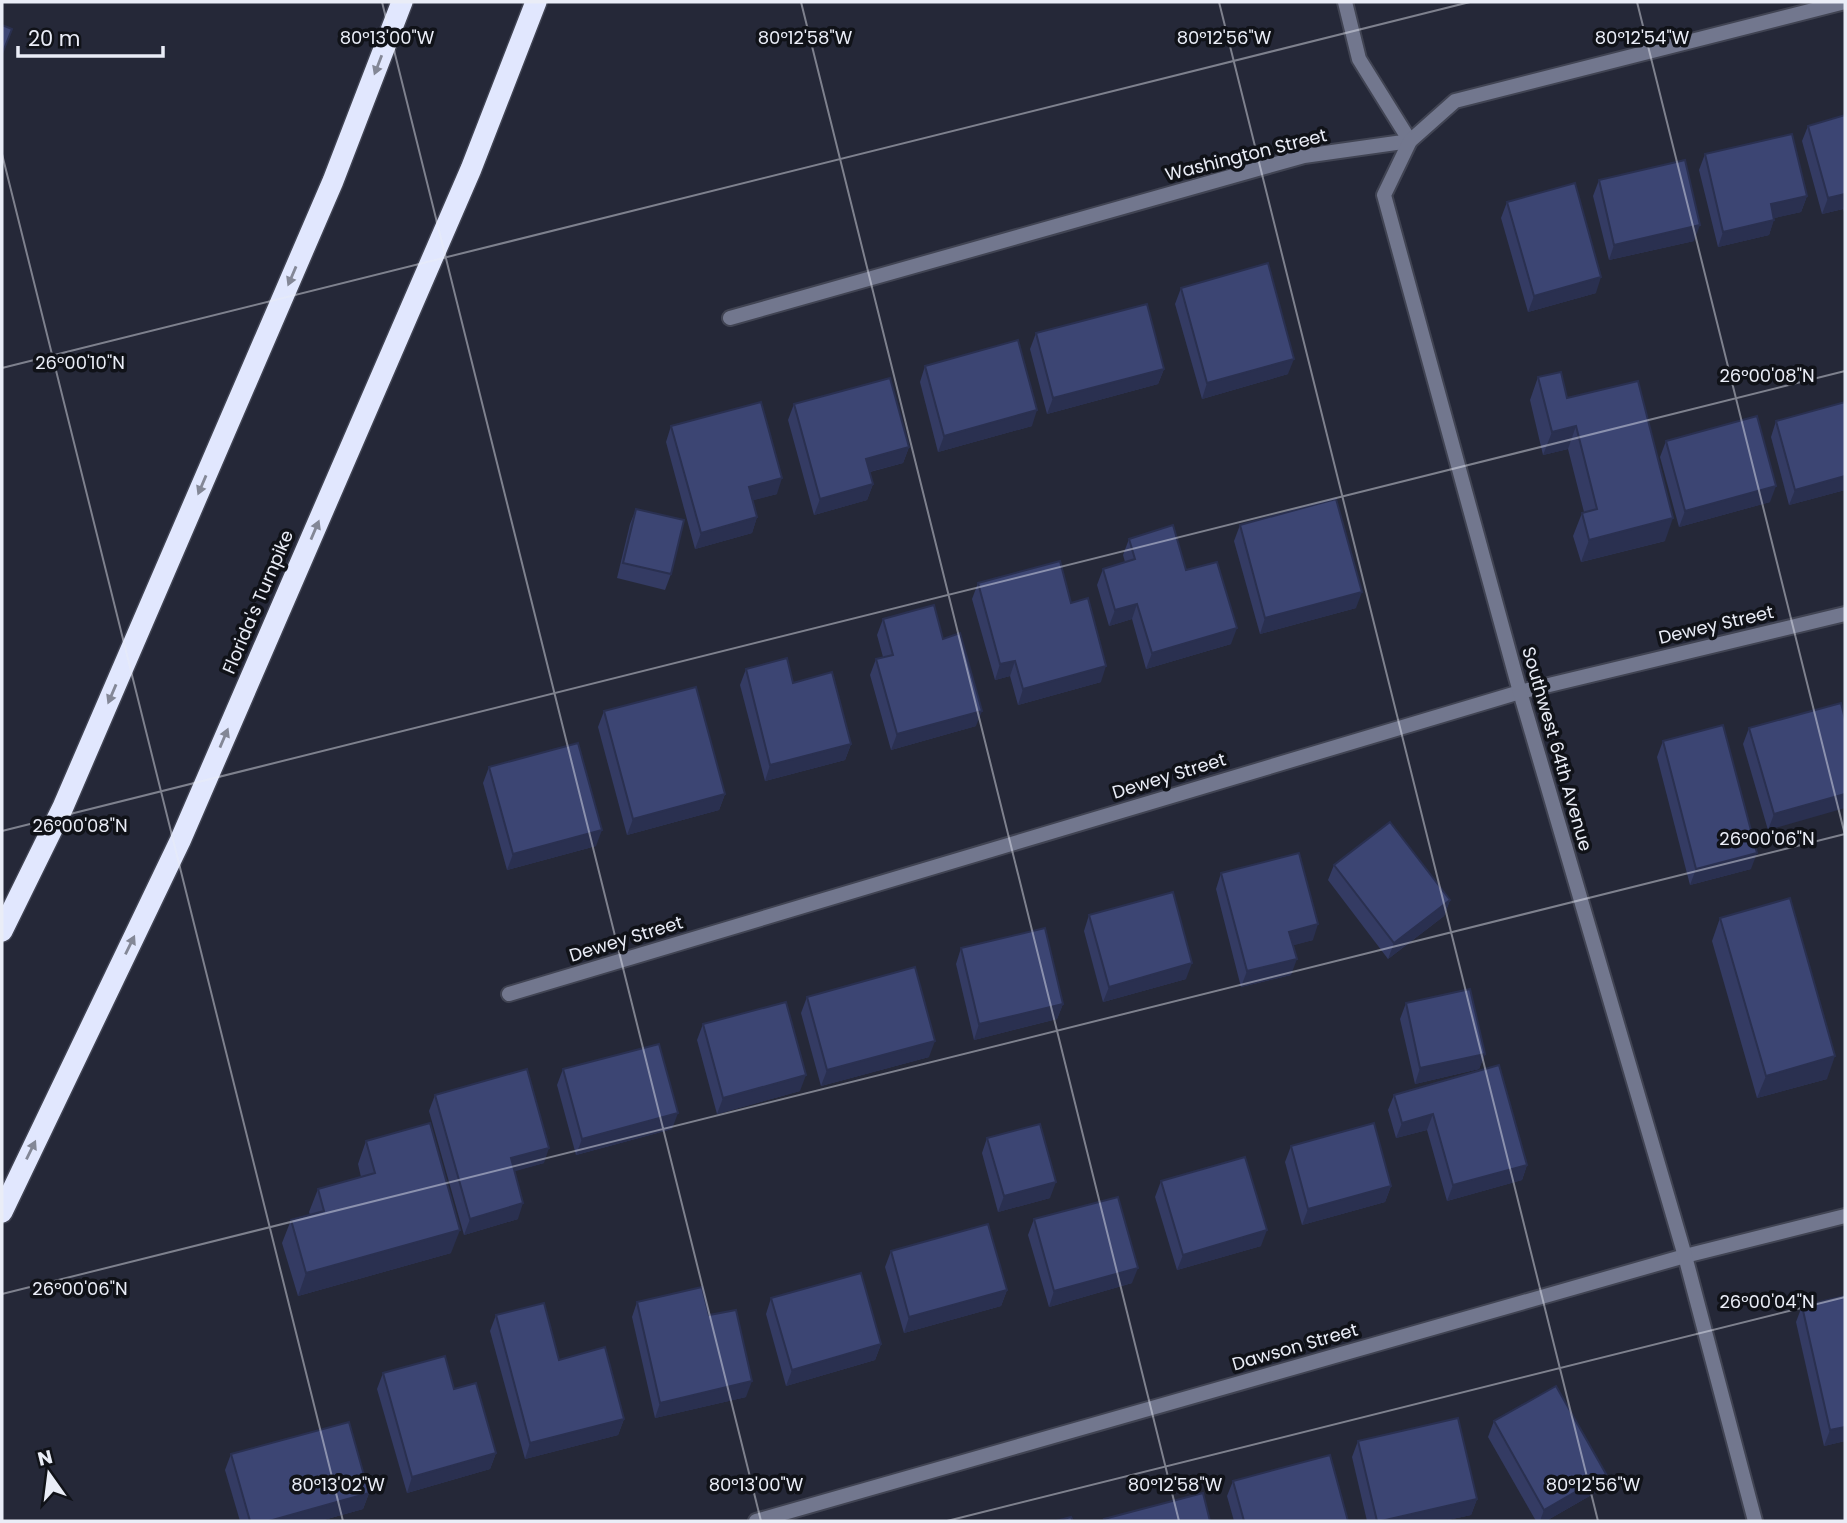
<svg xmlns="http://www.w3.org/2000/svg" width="1847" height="1523" font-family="Poppins,sans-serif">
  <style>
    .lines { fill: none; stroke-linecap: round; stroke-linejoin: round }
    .minor-casing { stroke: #414453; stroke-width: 18 }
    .tertiary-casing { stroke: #414453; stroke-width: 18 }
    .motorway-casing { stroke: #414453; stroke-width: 24 }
    .minor { stroke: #72778e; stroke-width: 14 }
    .tertiary { stroke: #72778e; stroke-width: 14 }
    .motorway { stroke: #e1e7fe; stroke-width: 21 }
    .wall { fill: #343b63 }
    .shaded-wall { fill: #2a3050 }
    .building { fill: #3c4573; stroke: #2a3050; stroke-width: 2 }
    .oneway { fill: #838796 }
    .ticks { fill: none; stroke: #eaedf7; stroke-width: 2; stroke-opacity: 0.45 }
    .labels { text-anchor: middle; stroke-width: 7; stroke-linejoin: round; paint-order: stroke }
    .street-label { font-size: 18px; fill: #eaedf7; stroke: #101218 }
    .ticks-label { font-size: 18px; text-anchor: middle; fill: #eaedf7; stroke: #101218; stroke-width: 7; stroke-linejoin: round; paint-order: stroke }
  </style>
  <rect width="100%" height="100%" fill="#252838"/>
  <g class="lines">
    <g class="minor-casing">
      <g id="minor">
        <path d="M730,318L1304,156L1410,141L1359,59L1345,2"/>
        <path d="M509,994L1520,692L1845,614"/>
        <path d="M756,1521L1685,1256L1845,1216"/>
      </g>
    </g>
    <g class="tertiary-casing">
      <path id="tertiary" d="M1755,1521L1685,1256L1520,692L1384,195L1410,141L1455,101L1845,2"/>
    </g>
    <g class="motorway-casing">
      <g id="motorway">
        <path d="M2,931L63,807L333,181L402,2"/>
        <path d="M2,1212L180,841L471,169L536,2"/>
      </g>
    </g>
    <use href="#minor" class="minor"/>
    <use href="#tertiary" class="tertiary"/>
    <use href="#motorway" class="motorway"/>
  </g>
  <g class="wall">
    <path d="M1845,115V215L1843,209L1822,214L1802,141L1808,126Z"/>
    <path d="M1705,154L1807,196L1801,212L1774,218L1769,235L1718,247L1699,170Z"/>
    <path d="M1599,180L1694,241L1609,260L1593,196Z"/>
    <path d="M1507,202L1596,293L1528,312L1501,218Z"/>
    <path d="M1181,288L1288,374L1202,399L1175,304Z"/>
    <path d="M1036,333L1164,369L1158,384L1047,414L1030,349Z"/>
    <path d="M925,366L1032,426L938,452L920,382Z"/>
    <path d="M1538,377L1567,398L1665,541L1581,562L1573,536L1582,513L1584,512L1568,449L1543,455L1530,400Z"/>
    <path d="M1845,402V490L1789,505L1771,437L1776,421Z"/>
    <path d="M794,404L909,447L903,463L870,472L873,484L867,500L814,515L788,420Z"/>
    <path d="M671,426L777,494L753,500L757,517L752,533L695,549L666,442Z"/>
    <path d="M1666,441L1770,502L1679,527L1660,457Z"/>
    <path d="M636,509L671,574L665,590L617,578L630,524Z"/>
    <path d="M1240,525L1356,608L1260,634L1234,541Z"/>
    <path d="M1129,539L1186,570L1231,644L1146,669L1132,619L1109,626L1097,585L1103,569L1125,562L1123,555Z"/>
    <path d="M978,583L1071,603L1101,682L1018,705L1010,676L995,680L972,599Z"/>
    <path d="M883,619L943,639L976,726L891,750L870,675L876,659L883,657L877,635Z"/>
    <path d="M746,669L793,683L851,744L845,760L765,781L740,685Z"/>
    <path d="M1841,703L1768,830L1743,744L1749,728Z"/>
    <path d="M604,711L725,794L719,810L627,835L598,727Z"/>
    <path d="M1663,741L1751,869L1690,885L1657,757Z"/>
    <path d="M489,767L596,846L507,870L483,783Z"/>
    <path d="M1334,865L1450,900L1444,916L1388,959L1328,880Z"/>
    <path d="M1221,873L1313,940L1293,945L1291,975L1241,987L1216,889Z"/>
    <path d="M1089,915L1186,979L1103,1002L1084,931Z"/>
    <path d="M1720,918L1827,1079L1757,1098L1712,941Z"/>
    <path d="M961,948L1063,1004L1057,1019L974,1040L956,964Z"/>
    <path d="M807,997L929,1057L821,1086L801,1013Z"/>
    <path d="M1406,1003L1485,1054L1479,1069L1415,1084L1400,1019Z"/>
    <path d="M703,1024L800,1091L717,1114L697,1040Z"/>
    <path d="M563,1069L672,1129L576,1155L557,1085Z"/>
    <path d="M435,1095L544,1163L514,1171L518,1219L464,1235L429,1111Z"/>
    <path d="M1394,1095L1527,1165L1522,1180L1447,1201L1427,1130L1396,1138L1388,1110Z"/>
    <path d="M987,1138L1050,1198L998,1212L982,1153Z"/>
    <path d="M366,1141L451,1253L298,1296L282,1243L291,1220L310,1215L309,1212L318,1189L361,1177L358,1164Z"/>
    <path d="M1291,1146L1391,1186L1385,1202L1302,1225L1285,1162Z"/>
    <path d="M1161,1181L1261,1246L1177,1270L1155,1197Z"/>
    <path d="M1034,1219L1132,1283L1049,1307L1028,1235Z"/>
    <path d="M891,1251L1007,1290L1001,1306L904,1333L885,1267Z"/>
    <path d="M771,1298L881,1344L875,1360L786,1386L766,1314Z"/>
    <path d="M637,1302L709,1315L746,1397L655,1418L632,1317Z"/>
    <path d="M1802,1306L1845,1441L1824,1446L1796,1322Z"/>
    <path d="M496,1315L559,1360L624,1419L618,1435L525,1459L490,1331Z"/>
    <path d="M383,1373L454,1389L496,1453L490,1469L407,1493L377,1389Z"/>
    <path d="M1494,1421L1600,1490L1546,1521H1536L1488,1437Z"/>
    <path d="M1358,1441L1477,1499L1471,1515L1443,1521H1367L1352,1457Z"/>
    <path d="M231,1454L369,1493L363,1509L320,1521H240L225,1470Z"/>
    <path d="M1233,1481L1348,1521H1234L1227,1496Z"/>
  </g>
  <g class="shaded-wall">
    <path d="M1845,194V203L1843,209L1822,214L1828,198Z"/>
    <path d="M1807,196L1801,212L1766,220L1771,204Z"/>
    <path d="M1774,220L1769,235L1718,247L1723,232Z"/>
    <path d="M1700,225L1694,241L1609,260L1614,245Z"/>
    <path d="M1601,277L1596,293L1528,312L1534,296Z"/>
    <path d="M1294,359L1288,374L1202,399L1207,383Z"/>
    <path d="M1164,369L1158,384L1047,414L1053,398Z"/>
    <path d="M1037,410L1032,426L938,452L944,436Z"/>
    <path d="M1576,426L1568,449L1543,455L1552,432Z"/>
    <path d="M909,447L903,463L861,474L866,459Z"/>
    <path d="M1845,476V490L1789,505L1795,490Z"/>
    <path d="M782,478L777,494L743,503L749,487Z"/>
    <path d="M873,484L867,500L814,515L820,499Z"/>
    <path d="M1776,486L1770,502L1679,527L1685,511Z"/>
    <path d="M757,517L752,533L695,549L701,533Z"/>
    <path d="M1673,518L1665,541L1581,562L1589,540Z"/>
    <path d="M1362,592L1356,608L1260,634L1265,618Z"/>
    <path d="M1137,604L1132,619L1109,626L1115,610Z"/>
    <path d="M1237,628L1231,644L1146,669L1152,653Z"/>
    <path d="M1015,661L1010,676L995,680L1000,664Z"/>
    <path d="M1106,666L1101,682L1018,705L1023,689Z"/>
    <path d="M982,711L976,726L891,750L897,734Z"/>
    <path d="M851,744L845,760L765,781L770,765Z"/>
    <path d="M725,794L719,810L627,835L633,819Z"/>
    <path d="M1845,794V808L1768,830L1774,814Z"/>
    <path d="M602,830L596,846L507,870L513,854Z"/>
    <path d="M1757,853L1751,869L1690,885L1696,869Z"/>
    <path d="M1450,900L1444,916L1388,959L1394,943Z"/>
    <path d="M1318,924L1313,940L1284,948L1289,932Z"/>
    <path d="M1297,959L1291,975L1241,987L1247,971Z"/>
    <path d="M1192,963L1186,979L1103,1002L1109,987Z"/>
    <path d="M1063,1004L1057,1019L974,1040L979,1024Z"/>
    <path d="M935,1041L929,1057L821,1086L827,1070Z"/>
    <path d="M1485,1054L1479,1069L1415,1084L1420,1068Z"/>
    <path d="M1835,1056L1827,1079L1757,1098L1766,1076Z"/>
    <path d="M806,1075L800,1091L717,1114L723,1098Z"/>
    <path d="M678,1113L672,1129L576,1155L582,1139Z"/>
    <path d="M1433,1114L1427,1130L1396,1138L1402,1123Z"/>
    <path d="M549,1148L544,1163L505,1174L511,1158Z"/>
    <path d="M1527,1165L1522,1180L1447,1201L1453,1185Z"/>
    <path d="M1056,1182L1050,1198L998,1212L1004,1196Z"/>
    <path d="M1391,1186L1385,1202L1302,1225L1308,1209Z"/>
    <path d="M523,1203L518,1219L464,1235L470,1219Z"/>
    <path d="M460,1230L451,1253L298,1296L306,1273Z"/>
    <path d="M1267,1230L1261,1246L1177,1270L1183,1255Z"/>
    <path d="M1138,1268L1132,1283L1049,1307L1054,1291Z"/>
    <path d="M1007,1290L1001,1306L904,1333L909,1317Z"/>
    <path d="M881,1344L875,1360L786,1386L792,1370Z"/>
    <path d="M752,1381L746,1397L655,1418L660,1403Z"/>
    <path d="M624,1419L618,1435L525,1459L530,1443Z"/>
    <path d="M1845,1427V1441L1824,1446L1830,1430Z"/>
    <path d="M496,1453L490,1469L407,1493L412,1477Z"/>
    <path d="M1606,1474L1600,1490L1546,1521H1540L1544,1510Z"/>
    <path d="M369,1493L363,1509L320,1521H269Z"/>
    <path d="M1477,1499L1471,1515L1443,1521H1381Z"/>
  </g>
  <g class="building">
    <path d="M2,25L12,29L2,54Z"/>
    <path d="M1845,115V194L1828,198L1808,126Z"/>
    <path d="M1792,134L1807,196L1771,204L1774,220L1723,232L1705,154Z"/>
    <path d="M1685,160L1700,225L1614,245L1599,180Z"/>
    <path d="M1575,183L1601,277L1534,296L1507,202Z"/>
    <path d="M1268,263L1294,359L1207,383L1181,288Z"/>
    <path d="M1147,304L1164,369L1053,398L1036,333Z"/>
    <path d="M1018,340L1037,410L944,436L925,366Z"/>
    <path d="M1561,372L1567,398L1638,381L1673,518L1589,540L1582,513L1597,509L1576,426L1552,432L1538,377Z"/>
    <path d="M890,378L909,447L866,459L873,484L820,499L794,404Z"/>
    <path d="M761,402L782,478L749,487L757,517L701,533L671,426Z"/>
    <path d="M1845,402V476L1795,490L1776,421Z"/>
    <path d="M1757,416L1776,486L1685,511L1666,441Z"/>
    <path d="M1336,499L1362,592L1265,618L1240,525Z"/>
    <path d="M636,509L684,520L671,574L623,563Z"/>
    <path d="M1173,525L1186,570L1217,562L1237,628L1152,653L1137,604L1115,610L1103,569L1135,559L1129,539Z"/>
    <path d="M1060,561L1071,603L1088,598L1106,666L1023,689L1015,661L1000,664L978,583Z"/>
    <path d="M934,605L943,639L960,633L982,711L897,734L876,659L893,655L883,619Z"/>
    <path d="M787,658L793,683L832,672L851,744L770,765L746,669Z"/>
    <path d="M696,687L725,794L633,819L604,711Z"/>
    <path d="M1841,703L1845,719V794L1774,814L1749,728Z"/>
    <path d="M1723,725L1757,853L1696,869L1663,741Z"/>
    <path d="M578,743L602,830L513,854L489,767Z"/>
    <path d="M1390,822L1450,900L1394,943L1334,865Z"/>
    <path d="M1299,853L1318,924L1289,932L1297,959L1247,971L1221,873Z"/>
    <path d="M1173,892L1192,963L1109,987L1089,915Z"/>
    <path d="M1790,898L1835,1056L1766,1076L1720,918Z"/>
    <path d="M1045,928L1063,1004L979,1024L961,948Z"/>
    <path d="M915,967L935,1041L827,1070L807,997Z"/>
    <path d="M1470,989L1485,1054L1420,1068L1406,1003Z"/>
    <path d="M786,1002L806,1075L723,1098L703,1024Z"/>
    <path d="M659,1044L678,1113L582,1139L563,1069Z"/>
    <path d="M1499,1065L1527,1165L1453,1185L1433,1114L1402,1123L1394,1095Z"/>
    <path d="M527,1069L549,1148L511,1158L523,1203L470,1219L435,1095Z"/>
    <path d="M430,1123L460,1230L306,1273L291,1220L324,1211L318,1189L375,1173L366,1141Z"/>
    <path d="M1374,1123L1391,1186L1308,1209L1291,1146Z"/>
    <path d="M1040,1124L1056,1182L1004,1196L987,1138Z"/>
    <path d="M1245,1157L1267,1230L1183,1255L1161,1181Z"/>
    <path d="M1118,1197L1138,1268L1054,1291L1034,1219Z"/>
    <path d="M988,1224L1007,1290L909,1317L891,1251Z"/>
    <path d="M861,1273L881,1344L792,1370L771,1298Z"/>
    <path d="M702,1287L709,1315L736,1310L752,1381L660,1403L637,1302Z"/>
    <path d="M1845,1296V1427L1830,1430L1802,1306Z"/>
    <path d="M544,1303L559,1360L605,1347L624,1419L530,1443L496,1315Z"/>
    <path d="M445,1356L454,1389L476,1383L496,1453L412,1477L383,1373Z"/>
    <path d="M1556,1386L1606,1474L1544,1510L1494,1421Z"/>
    <path d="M1458,1418L1477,1499L1381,1521H1377L1358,1441Z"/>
    <path d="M349,1422L369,1493L269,1521H250L231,1454Z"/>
    <path d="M1330,1455L1348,1521H1244L1233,1481Z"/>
    <path d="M1203,1493L1210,1521H1105L1104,1519Z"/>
    <path d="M1071,1517L1073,1521H1056Z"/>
  </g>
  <defs><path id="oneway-solid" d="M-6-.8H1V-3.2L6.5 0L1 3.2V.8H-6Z" transform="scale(1.75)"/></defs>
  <g class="oneway">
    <use href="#oneway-solid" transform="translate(378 65) rotate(111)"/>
    <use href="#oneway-solid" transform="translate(292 276) rotate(113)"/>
    <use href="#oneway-solid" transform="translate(202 485) rotate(113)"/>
    <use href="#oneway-solid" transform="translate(315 530) rotate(-67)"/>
    <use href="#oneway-solid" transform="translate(112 694) rotate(113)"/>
    <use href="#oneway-solid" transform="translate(224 738) rotate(-67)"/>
    <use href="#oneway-solid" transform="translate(130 945) rotate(-64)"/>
    <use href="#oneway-solid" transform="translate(31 1150) rotate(-64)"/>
  </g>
  <path class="ticks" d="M382,2L761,1521M801,2L1179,1521M1219,2L1598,1521M1637,2L1845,835M2,154L343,1521M2,368L1470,2M2,831L1845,371M2,1294L1845,834M947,1521L1845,1297"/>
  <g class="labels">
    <g class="street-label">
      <text transform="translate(1246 155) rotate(-14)" y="6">Washington Street</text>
      <text transform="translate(258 602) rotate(-67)" y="6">Florida's Turnpike</text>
      <text transform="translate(1716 625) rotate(-13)" y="6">Dewey Street</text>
      <text transform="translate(1557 749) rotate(74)" y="6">Southwest 64th Avenue</text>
      <text transform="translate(1169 776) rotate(-17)" y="6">Dewey Street</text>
      <text transform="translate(626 939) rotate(-17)" y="6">Dewey Street</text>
      <text transform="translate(1295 1347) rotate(-16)" y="6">Dawson Street</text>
    </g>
  </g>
  <g class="ticks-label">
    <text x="387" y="44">80°13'00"W</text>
    <text x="805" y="44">80°12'58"W</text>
    <text x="1224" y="44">80°12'56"W</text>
    <text x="1642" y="44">80°12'54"W</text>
    <text x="80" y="369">26°00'10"N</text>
    <text x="1767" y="382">26°00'08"N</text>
    <text x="80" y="832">26°00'08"N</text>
    <text x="1767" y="845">26°00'06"N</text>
    <text x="80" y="1295">26°00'06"N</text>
    <text x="1767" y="1308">26°00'04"N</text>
    <text x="338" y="1491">80°13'02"W</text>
    <text x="756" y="1491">80°13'00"W</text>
    <text x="1175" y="1491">80°12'58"W</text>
    <text x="1593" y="1491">80°12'56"W</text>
  </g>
  <rect width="1847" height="1523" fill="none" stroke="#eaedf7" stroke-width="7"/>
  <g transform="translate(49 1474) rotate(346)" stroke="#101218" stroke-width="5" paint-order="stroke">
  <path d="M0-5L12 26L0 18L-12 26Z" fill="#eaedf7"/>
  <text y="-10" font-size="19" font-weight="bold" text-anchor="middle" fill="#eaedf7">N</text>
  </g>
  <path d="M18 46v10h145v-10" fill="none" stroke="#eaedf7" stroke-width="3.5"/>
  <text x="28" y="46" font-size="21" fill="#eaedf7" stroke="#101218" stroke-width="5" paint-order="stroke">20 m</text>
</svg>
